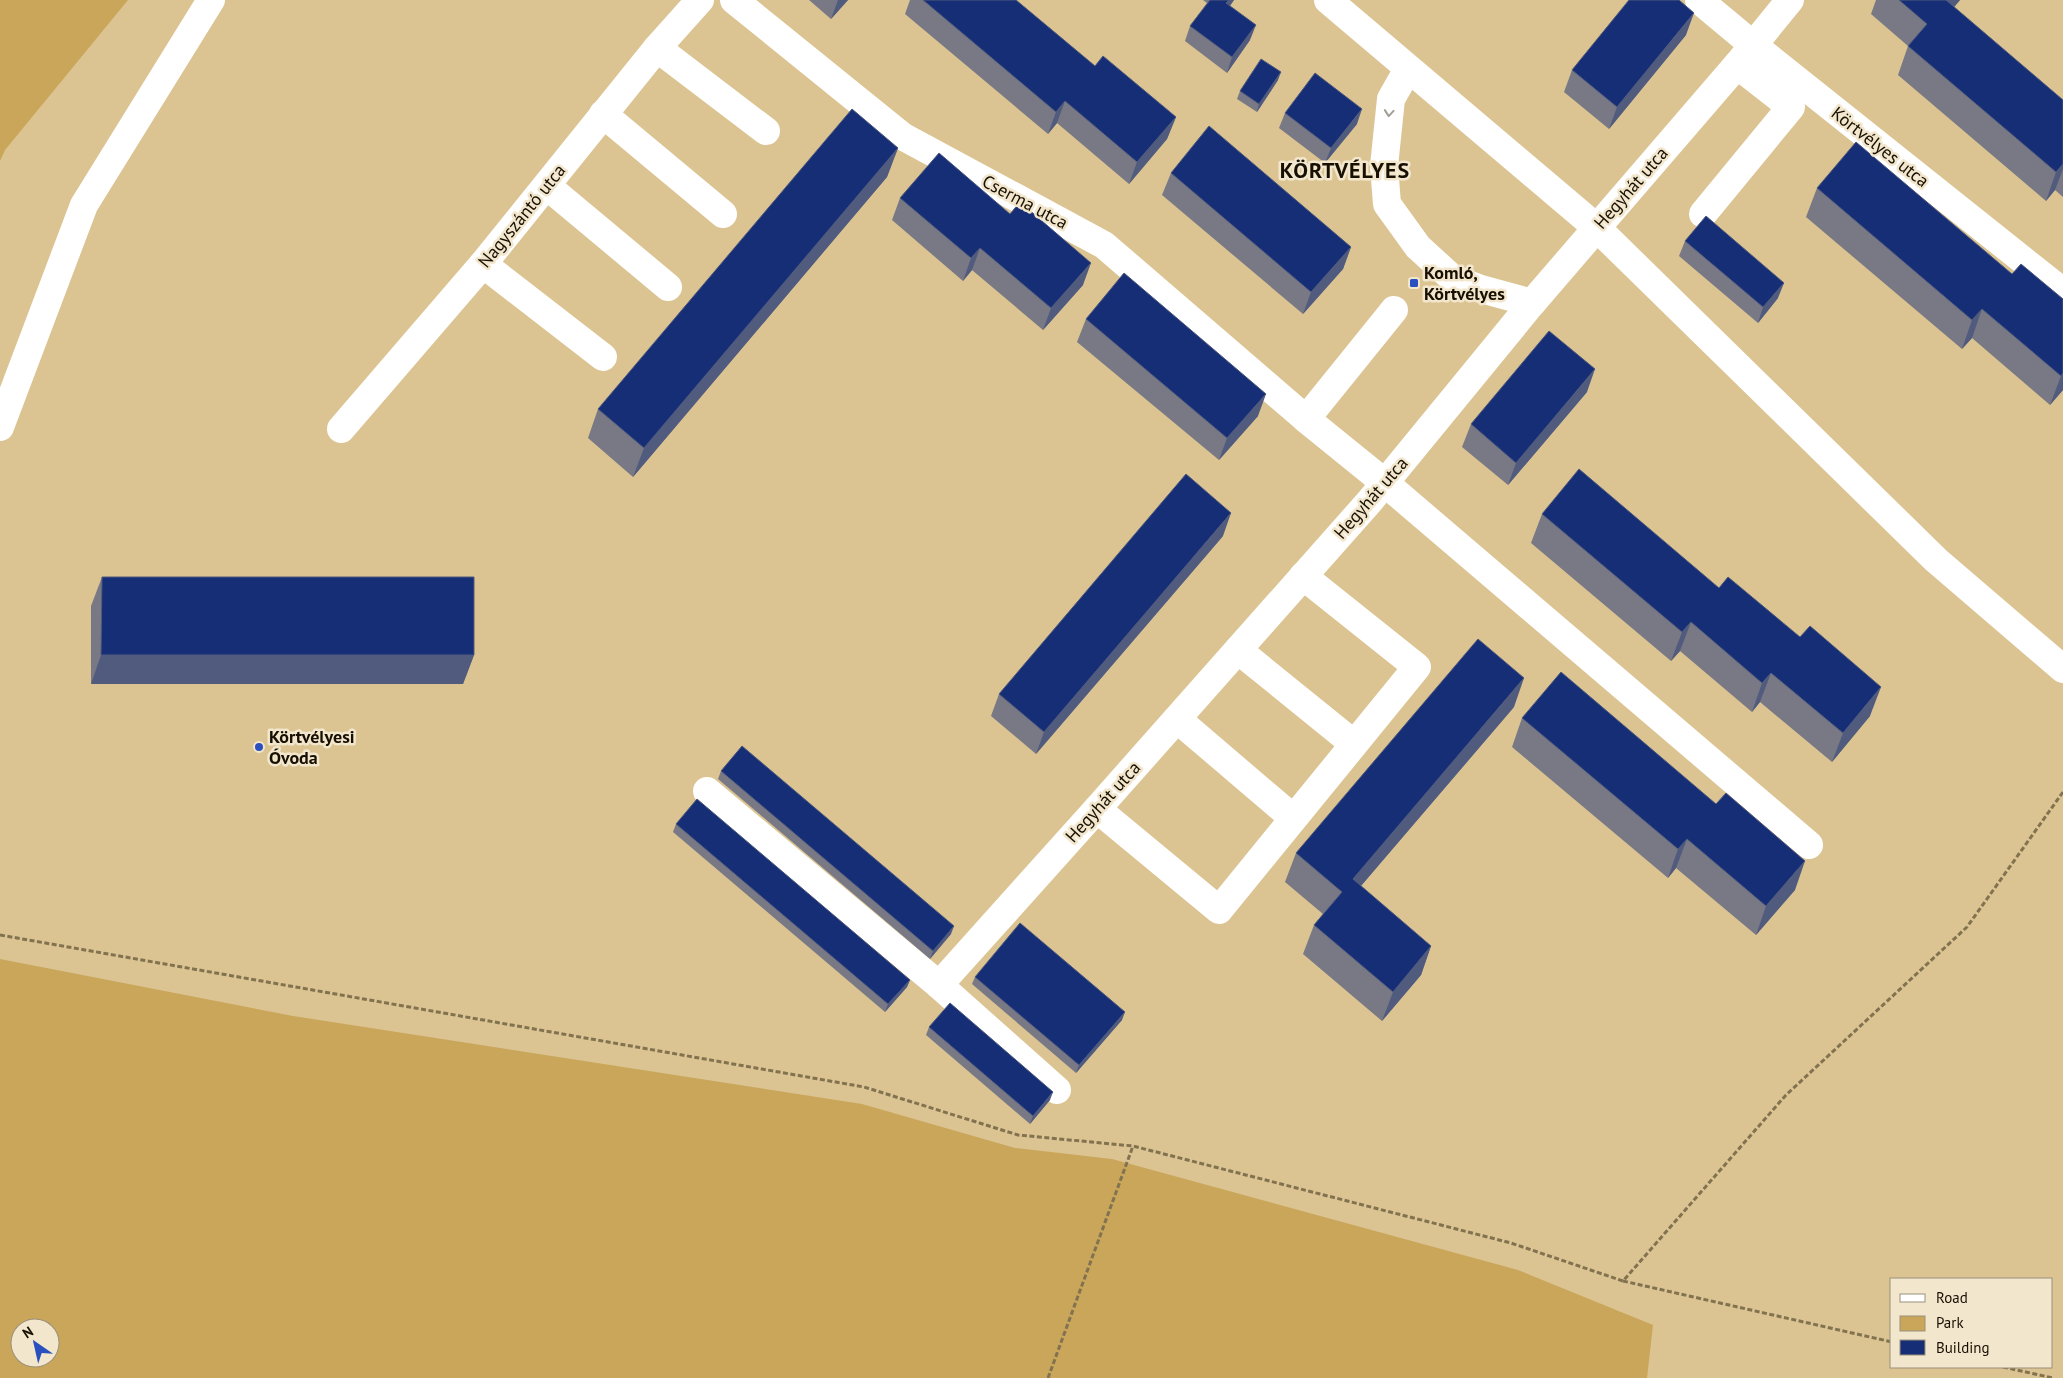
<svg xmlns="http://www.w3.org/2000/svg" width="2063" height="1378" font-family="'PT Sans',sans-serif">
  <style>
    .green { fill: #c9a65a; fill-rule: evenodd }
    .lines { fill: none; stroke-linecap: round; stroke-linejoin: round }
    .path { stroke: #827250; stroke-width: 3; stroke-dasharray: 5 2.5; stroke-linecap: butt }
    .minor { stroke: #fff; stroke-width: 28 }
    .wall { fill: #787984 }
    .shaded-wall { fill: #515b7e }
    .building { fill: #162e75; stroke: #515b7e }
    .oneway { stroke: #a29f99 }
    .poi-dot { fill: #2a4fbe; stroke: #f2e6cd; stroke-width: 2 }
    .labels { text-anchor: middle; stroke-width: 5; stroke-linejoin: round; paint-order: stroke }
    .street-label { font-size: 18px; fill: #170f00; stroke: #f2e6cd }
    .poi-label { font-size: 18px; font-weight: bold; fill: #170f00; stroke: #f2e6cd; text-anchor: start }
    .district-label { font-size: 22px; font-weight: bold; letter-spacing: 1px; fill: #170f00; stroke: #f2e6cd }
  </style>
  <rect width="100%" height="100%" fill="#dbc492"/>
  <g class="green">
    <path d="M0,0H128L5,150L0,161Z"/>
    <path d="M0,959L293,1016L862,1104L1015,1148L1112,1159L1518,1270L1653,1325L1647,1378H0ZM20,1328H50V1358H20Z"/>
  </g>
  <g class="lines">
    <g class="path">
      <path d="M0,935L864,1087L1018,1135L1133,1146L1511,1243L1623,1281L1786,1095L1967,927L2063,792"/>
      <path d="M1623,1281L1892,1342"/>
      <path d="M2003,1367L2053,1378"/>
      <path d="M1048,1378L1133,1146"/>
    </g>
    <g class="minor">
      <path d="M734,0L902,136L1104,245L1306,419L1385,483L1809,845"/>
      <path d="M1328,0L1597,228L1936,560L2063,669"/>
      <path d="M1699,0L1753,45L2063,292"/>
      <path d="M657,48L766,131"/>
      <path d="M1408,69L1391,99L1384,166L1387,204L1418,247L1452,278L1481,289L1532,303"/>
      <path d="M603,114L723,214"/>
      <path d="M547,186L668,287"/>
      <path d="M1703,214L1791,107L1737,65"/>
      <path d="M483,264L603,357"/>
      <path d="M1306,419L1394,310"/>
      <path d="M0,427L84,205L211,0"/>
      <path d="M341,429L483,264L657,48L700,0"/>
      <path d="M1238,650L1354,744"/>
      <path d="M1177,719L1293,818"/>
      <path d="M707,791L939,985L1057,1090"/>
      <path d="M1097,809L1219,910L1417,667L1303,576"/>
      <path d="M939,985L1097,809L1369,502L1532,303L1737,65L1790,0"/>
    </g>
  </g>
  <g class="wall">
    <path d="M809,0H848L831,19Z"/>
    <path d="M910,0H1016L1095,66L1176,117L1167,139L1129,184L1057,123L1048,134L905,14Z"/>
    <path d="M1203,0H1234L1230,6L1250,40L1227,73L1185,41L1190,26L1207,3Z"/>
    <path d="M1876,0H1960L1954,7L2063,100V197L2055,190L2046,201L1898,75L1908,46L1871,14Z"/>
    <path d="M1686,35L1609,129L1564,92L1572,70Z"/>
    <path d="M1278,80L1257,112L1237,99L1240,91Z"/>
    <path d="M1285,113L1357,124L1325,163L1279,128Z"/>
    <path d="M898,148L887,177L633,477L588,438L598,409Z"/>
    <path d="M1171,173L1351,247L1343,269L1303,314L1162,195Z"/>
    <path d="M1817,188L2012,274L2063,299V390L2050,405L1972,338L1962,349L1806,217Z"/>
    <path d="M900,198L1083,285L1043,330L972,270L963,281L892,220Z"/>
    <path d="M1685,241L1778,298L1758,323L1679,256Z"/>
    <path d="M1086,319L1258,416L1219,460L1077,342Z"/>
    <path d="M1587,392L1508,485L1462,447L1471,424Z"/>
    <path d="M1542,514L1870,716L1832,762L1760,702L1752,712L1680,651L1671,661L1531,543Z"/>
    <path d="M1223,536L1036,754L991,716L999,694Z"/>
    <path d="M102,577L474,655L463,684H91V606Z"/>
    <path d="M1514,707L1361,886L1431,946L1421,975L1382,1021L1303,954L1314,925L1323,914L1285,882L1296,853Z"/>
    <path d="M1522,718L1795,890L1756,935L1676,868L1668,878L1512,747Z"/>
    <path d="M721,771L951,934L930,959L718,779Z"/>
    <path d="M676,824L910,980L907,987L885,1012L673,832Z"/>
    <path d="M975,977L1122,1020L1076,1073L972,984Z"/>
    <path d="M929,1027L1050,1100L1030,1124L926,1035Z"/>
  </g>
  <g class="shaded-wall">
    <path d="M838,0H848L831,19Z"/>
    <path d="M1229,0H1234L1221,18L1226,3Z"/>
    <path d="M1946,0H1960L1936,29Z"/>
    <path d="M1694,13L1686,35L1609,129L1617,107Z"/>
    <path d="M1256,25L1250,40L1227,73L1232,57Z"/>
    <path d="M1281,72L1278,80L1257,112L1259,104Z"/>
    <path d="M1065,101L1057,123L1048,134L1056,112Z"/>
    <path d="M1362,109L1357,124L1325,163L1331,148Z"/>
    <path d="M1176,117L1167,139L1129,184L1137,162Z"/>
    <path d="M898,148L887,177L633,477L644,448Z"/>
    <path d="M2063,164V169L2055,190L2046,201L2056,172Z"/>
    <path d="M1351,247L1343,269L1303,314L1311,292Z"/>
    <path d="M980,248L972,270L963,281L971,258Z"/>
    <path d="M1091,263L1083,285L1043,330L1051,308Z"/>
    <path d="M1784,283L1778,298L1758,323L1763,307Z"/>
    <path d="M1982,309L1972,338L1962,349L1972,320Z"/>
    <path d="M1595,369L1587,392L1508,485L1516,463Z"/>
    <path d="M2063,373V390L2050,405L2061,376Z"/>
    <path d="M1266,394L1258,416L1219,460L1227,438Z"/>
    <path d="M1231,513L1223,536L1036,754L1044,732Z"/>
    <path d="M1691,622L1680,651L1671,661L1682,632Z"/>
    <path d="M101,655H474L463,684H91Z"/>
    <path d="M1771,673L1760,702L1752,712L1762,683Z"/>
    <path d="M1524,678L1514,707L1342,908L1353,879Z"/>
    <path d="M1881,687L1870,716L1832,762L1843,733Z"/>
    <path d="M1687,839L1676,868L1668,878L1678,849Z"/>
    <path d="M1805,861L1795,890L1756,935L1766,906Z"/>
    <path d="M954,926L951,934L930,959L933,951Z"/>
    <path d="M1431,946L1421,975L1382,1021L1393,992Z"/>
    <path d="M910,980L907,987L885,1012L888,1004Z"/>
    <path d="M1125,1012L1122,1020L1076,1073L1079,1065Z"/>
    <path d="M1053,1092L1050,1100L1030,1124L1033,1116Z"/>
  </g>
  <g class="building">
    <path d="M923,0H1016L1095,66L1103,56L1176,117L1137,162L1065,101L1056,112Z"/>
    <path d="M1210,0H1229L1226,3L1256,25L1232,57L1190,26Z"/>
    <path d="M1629,0H1679L1694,13L1617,107L1572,70Z"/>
    <path d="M1899,0H1946L2063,100V164L2056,172L1908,46L1927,24Z"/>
    <path d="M1261,59L1281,72L1259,104L1240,91Z"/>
    <path d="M1315,73L1362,109L1331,148L1285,113Z"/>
    <path d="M852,109L898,148L644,448L598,409Z"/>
    <path d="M1209,126L1351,247L1311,292L1171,173Z"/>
    <path d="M1856,142L2012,274L2021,264L2063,299V373L2061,376L1982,309L1972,320L1817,188Z"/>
    <path d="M939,153L1010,214L1020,202L1091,263L1051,308L980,248L971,258L900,198Z"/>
    <path d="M1706,216L1784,283L1763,307L1685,241Z"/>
    <path d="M1124,273L1266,394L1227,438L1086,319Z"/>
    <path d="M1549,331L1595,369L1516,463L1471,424Z"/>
    <path d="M1579,469L1719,588L1728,577L1800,637L1810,626L1881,687L1843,733L1771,673L1762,683L1691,622L1682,632L1542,514Z"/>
    <path d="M1186,474L1231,513L1044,732L999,694Z"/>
    <path d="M102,577H474V655H101Z"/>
    <path d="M1478,639L1524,678L1353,879L1431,946L1393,992L1314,925L1342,892L1296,853Z"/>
    <path d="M1561,672L1716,804L1726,793L1805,861L1766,906L1687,839L1678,849L1522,718Z"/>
    <path d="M742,746L954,926L933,951L721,771Z"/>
    <path d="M697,799L910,980L888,1004L676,824Z"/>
    <path d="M1020,923L1125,1012L1079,1065L975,977Z"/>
    <path d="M950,1003L1053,1092L1033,1116L929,1027Z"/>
  </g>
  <defs><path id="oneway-chevron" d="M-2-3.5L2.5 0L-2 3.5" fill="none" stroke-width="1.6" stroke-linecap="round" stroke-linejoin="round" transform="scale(1.25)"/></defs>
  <use class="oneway" href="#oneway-chevron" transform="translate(1389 113) rotate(95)"/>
  <g class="poi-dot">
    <rect x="1409" y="278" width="10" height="10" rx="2.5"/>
    <circle cx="259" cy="747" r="5"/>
  </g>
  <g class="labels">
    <g class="street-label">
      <text transform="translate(1880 147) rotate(38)" y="6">Körtvélyes utca</text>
      <text transform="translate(1631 188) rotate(-49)" y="6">Hegyhát utca</text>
      <text transform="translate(1025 202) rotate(28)" y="6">Cserma utca</text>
      <text transform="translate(522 216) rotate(-51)" y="6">Nagyszántó utca</text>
      <text transform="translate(1371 498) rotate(-49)" y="6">Hegyhát utca</text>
      <text transform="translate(1103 802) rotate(-48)" y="6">Hegyhát utca</text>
    </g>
    <g class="poi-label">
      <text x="1424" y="279">Komló,<tspan x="1424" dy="21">Körtvélyes</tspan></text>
      <text x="269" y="743">Körtvélyesi<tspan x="269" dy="21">Óvoda</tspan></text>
    </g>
    <g class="district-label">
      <text x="1345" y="178">KÖRTVÉLYES</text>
    </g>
  </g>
  <rect x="1890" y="1278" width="162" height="90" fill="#f2e6cd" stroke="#9a907b"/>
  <rect x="1900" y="1294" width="25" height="8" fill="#ffffff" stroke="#9a907b"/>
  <text x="1936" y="1303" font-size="15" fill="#170f00">Road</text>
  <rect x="1900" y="1316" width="25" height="15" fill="#c9a65a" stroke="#9a907b"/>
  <text x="1936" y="1328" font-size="15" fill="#170f00">Park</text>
  <rect x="1900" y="1340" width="25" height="15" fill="#162e75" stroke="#9a907b"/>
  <text x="1936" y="1353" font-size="15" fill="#170f00">Building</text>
  <g transform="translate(35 1343) rotate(326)"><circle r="24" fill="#f2e6cd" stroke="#9a907b"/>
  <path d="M0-4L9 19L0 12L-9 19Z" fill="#2a4fbe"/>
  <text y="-8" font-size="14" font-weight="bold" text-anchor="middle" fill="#170f00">N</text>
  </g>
</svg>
